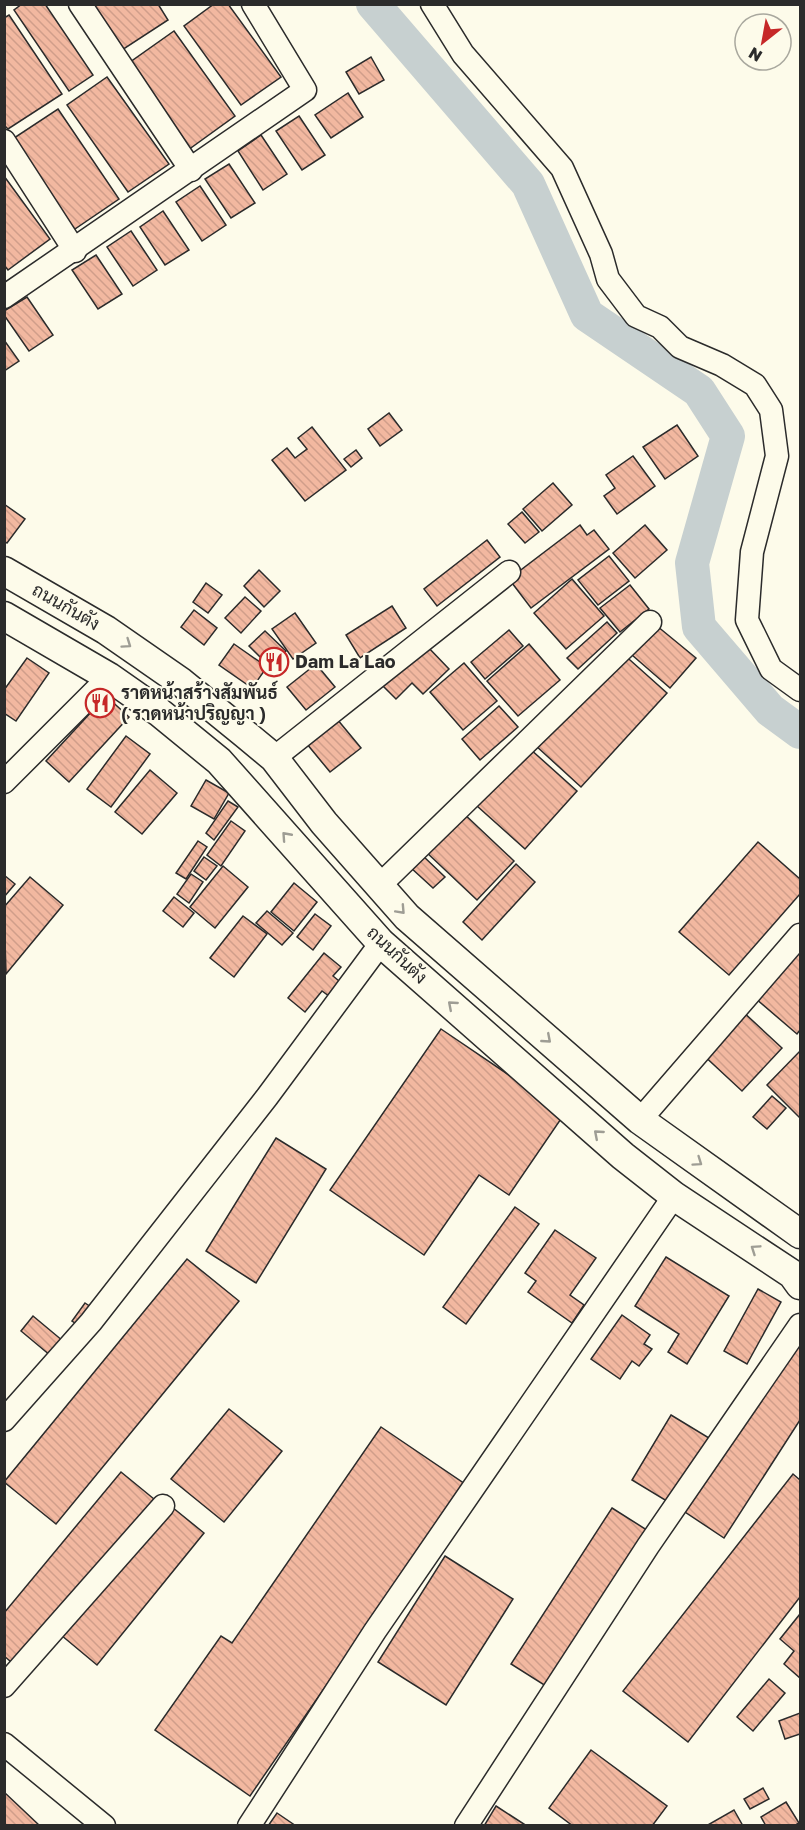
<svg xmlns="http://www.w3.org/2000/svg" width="805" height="1830" font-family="'Golos Text',Sarabun,sans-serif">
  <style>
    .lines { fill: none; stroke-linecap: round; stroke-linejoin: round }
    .river { stroke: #c7d0d0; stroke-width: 34 }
    .building { fill: url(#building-back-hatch); stroke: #2b2b2b; stroke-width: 1.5 }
    .minor-casing { stroke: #2b2b2b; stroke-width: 25 }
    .major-casing { stroke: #2b2b2b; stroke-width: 31 }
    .minor { stroke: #fdfbea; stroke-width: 22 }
    .major { stroke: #fdfbea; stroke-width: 28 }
    .oneway { stroke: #9e9d94 }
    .labels { text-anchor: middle; stroke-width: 4.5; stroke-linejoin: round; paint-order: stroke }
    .street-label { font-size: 18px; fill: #2b2b2b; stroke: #fdfbea }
    .poi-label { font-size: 18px; font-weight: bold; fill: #2b2b2b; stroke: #fdfbea; text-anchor: start }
  </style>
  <defs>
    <pattern id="building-back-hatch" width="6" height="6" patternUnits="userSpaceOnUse" patternTransform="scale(1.5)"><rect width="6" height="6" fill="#f2b8a0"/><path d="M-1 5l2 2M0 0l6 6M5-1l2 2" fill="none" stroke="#d09e8a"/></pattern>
  </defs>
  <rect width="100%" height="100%" fill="#fdfbea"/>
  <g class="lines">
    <path class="river" d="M373,4L528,184L587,315L699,391L728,436L692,563L699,627L770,710L800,732"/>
  </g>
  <g class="building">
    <path d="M22,4H45L93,75L69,91L14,10Z"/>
    <path d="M91,4H158L168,20L122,50Z"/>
    <path d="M214,4H228L281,77L241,105L184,26Z"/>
    <path d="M9,15L62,94L8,129L4,125V18Z"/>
    <path d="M174,31L235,116L188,150L126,65Z"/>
    <path d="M371,57L384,80L359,94L346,72Z"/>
    <path d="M107,77L169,164L128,192L67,105Z"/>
    <path d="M348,93L363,117L331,138L315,115Z"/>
    <path d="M58,109L119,199L72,231L11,140Z"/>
    <path d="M299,116L325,155L302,170L276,131Z"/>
    <path d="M261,135L287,174L263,190L238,151Z"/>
    <path d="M229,164L255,203L231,218L205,179Z"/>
    <path d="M4,176L50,239L8,270L4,265Z"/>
    <path d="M200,186L226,225L202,241L176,202Z"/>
    <path d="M163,211L189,250L165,265L140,227Z"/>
    <path d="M131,231L157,270L133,286L107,247Z"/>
    <path d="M96,255L122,294L98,309L72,270Z"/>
    <path d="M27,297L53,335L29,351L4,315V311Z"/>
    <path d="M4,340L19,361L4,371Z"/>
    <path d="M389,413L402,430L380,446L368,429Z"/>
    <path d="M677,425L698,456L665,479L643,447Z"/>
    <path d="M312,427L346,470L305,501L272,460L287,448L295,458L307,449L298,438Z"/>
    <path d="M356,450L362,458L351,467L344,459Z"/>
    <path d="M633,456L655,486L617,514L604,496L615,488L606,475Z"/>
    <path d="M553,483L572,505L542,531L523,509Z"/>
    <path d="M4,504L25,519L7,543L4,541Z"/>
    <path d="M522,512L539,532L525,543L508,524Z"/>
    <path d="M580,525L587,535L594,530L609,549L531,608L509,579Z"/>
    <path d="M645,525L667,550L635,578L613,553Z"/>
    <path d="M487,540L500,557L437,606L424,589Z"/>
    <path d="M609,556L629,581L598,605L578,580Z"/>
    <path d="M259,570L280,591L264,607L244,586Z"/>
    <path d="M572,579L604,616L566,649L534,613Z"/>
    <path d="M206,583L222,595L208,613L193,602Z"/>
    <path d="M630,585L649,609L620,632L600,608Z"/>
    <path d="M245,597L261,611L241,633L225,618Z"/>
    <path d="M392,606L406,628L360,658L346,635Z"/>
    <path d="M194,610L217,628L204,645L181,627Z"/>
    <path d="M295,613L316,643L293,659L272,629Z"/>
    <path d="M607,622L617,633L578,669L567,658Z"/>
    <path d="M657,626L696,658L670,688L632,655Z"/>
    <path d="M509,630L523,646L485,679L471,662Z"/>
    <path d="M265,631L286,651L270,667L249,646Z"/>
    <path d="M234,644L267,667L252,688L219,665Z"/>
    <path d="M529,644L560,680L518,716L487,681Z"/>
    <path d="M426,645L449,669L423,694L412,683L396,699L383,686Z"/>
    <path d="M621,652L667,693L581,787L535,745Z"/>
    <path d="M27,658L49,673L16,721L4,713V690Z"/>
    <path d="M464,663L497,701L463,730L430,692Z"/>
    <path d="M316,664L335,687L306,710L287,687Z"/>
    <path d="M106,696L129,717L69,782L46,761Z"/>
    <path d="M499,706L518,727L480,760L462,739Z"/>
    <path d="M337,719L361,748L330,772L307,744Z"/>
    <path d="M126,736L150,754L111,807L87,789Z"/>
    <path d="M529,748L577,791L525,849L477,806Z"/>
    <path d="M150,770L177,793L142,834L115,812Z"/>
    <path d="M206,780L229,793L214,819L191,806Z"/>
    <path d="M228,801L238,807L214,840L206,833Z"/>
    <path d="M461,811L514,861L477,900L424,850Z"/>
    <path d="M231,821L245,831L221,866L207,855Z"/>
    <path d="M198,841L207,847L186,879L176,873Z"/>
    <path d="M758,842L800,879V894L729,975L679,932Z"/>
    <path d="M422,855L445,877L433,888L410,867Z"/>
    <path d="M204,857L217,866L206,880L194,871Z"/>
    <path d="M516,864L535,882L482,940L463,922Z"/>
    <path d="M223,866L248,887L215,928L190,907Z"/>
    <path d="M191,874L203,882L189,903L177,894Z"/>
    <path d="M4,875L15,884L4,897Z"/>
    <path d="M30,877L63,905L6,974L4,907Z"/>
    <path d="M294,883L317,902L294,931L271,912Z"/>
    <path d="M174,897L194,913L183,927L163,911Z"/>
    <path d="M267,911L293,933L282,945L256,923Z"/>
    <path d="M315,914L331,926L313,950L297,937Z"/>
    <path d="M243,916L267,934L234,977L210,958Z"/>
    <path d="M800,947V1030L797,1034L755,998Z"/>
    <path d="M324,953L341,967L333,976L344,985L333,999L322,991L305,1012L288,998Z"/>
    <path d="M740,1009L782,1048L742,1091L700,1052Z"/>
    <path d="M441,1029L565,1113L509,1195L479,1175L424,1255L330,1190Z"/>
    <path d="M800,1051V1118L767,1085Z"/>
    <path d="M772,1096L786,1108L767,1129L753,1117Z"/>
    <path d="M276,1138L326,1169L256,1283L206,1251Z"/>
    <path d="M515,1207L539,1224L466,1324L443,1307Z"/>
    <path d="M555,1230L596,1258L570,1295L584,1305L572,1323L528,1292L536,1281L525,1273Z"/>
    <path d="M666,1257L729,1296L687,1364L668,1352L679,1334L635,1306Z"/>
    <path d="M187,1259L239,1301L56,1524L4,1482Z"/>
    <path d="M758,1289L781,1302L747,1364L724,1351Z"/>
    <path d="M85,1303L94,1309L81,1327L72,1321Z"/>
    <path d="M622,1315L650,1335L644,1344L652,1349L639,1366L632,1361L620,1379L591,1359Z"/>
    <path d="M33,1316L63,1341L51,1356L21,1331Z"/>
    <path d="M800,1343V1420L724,1538L685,1512Z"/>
    <path d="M229,1409L282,1451L224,1522L171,1479Z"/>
    <path d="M671,1415L709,1438L670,1503L632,1480Z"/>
    <path d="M381,1427L465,1484L250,1796L155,1730L221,1636L232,1643Z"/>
    <path d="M121,1472L154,1499L16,1666L4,1656V1613Z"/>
    <path d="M793,1474L800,1480V1597L688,1742L623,1691Z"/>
    <path d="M167,1503L204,1533L97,1665L61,1635Z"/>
    <path d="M612,1508L650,1532L549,1688L511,1664Z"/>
    <path d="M445,1556L513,1599L446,1705L378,1662Z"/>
    <path d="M800,1614V1678L784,1664L794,1651L780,1639Z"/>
    <path d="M769,1679L785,1693L753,1731L737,1717Z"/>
    <path d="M800,1713V1734L785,1739L779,1721Z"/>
    <path d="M591,1750L667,1806L652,1826H573L549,1808Z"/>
    <path d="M763,1788L769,1799L750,1809L744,1799Z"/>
    <path d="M4,1792L40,1826H4Z"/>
    <path d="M786,1802L799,1823L794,1826H766L761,1817Z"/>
    <path d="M496,1806L527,1826H484Z"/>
    <path d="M734,1810L743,1826H706Z"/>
    <path d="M277,1813L296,1826H268Z"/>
  </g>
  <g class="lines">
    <g class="minor-casing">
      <g id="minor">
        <path d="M80,4L191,170"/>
        <path d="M432,4L463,54L562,168L601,254L608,279L636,316L660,327L680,347L722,365L755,385L771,410L777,456L752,552L747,620L771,669L800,690"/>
        <path d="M4,141L75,251"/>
        <path d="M4,297L305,90L253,4"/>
        <path d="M274,758L509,572"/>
        <path d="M4,782L109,677"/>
        <path d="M379,886L650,622"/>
        <path d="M640,1120L800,935"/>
        <path d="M4,1420L91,1322L267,1097L381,943"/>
        <path d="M4,1686L163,1506"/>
        <path d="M4,1744L104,1826"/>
        <path d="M249,1826L375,1631L674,1196"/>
        <path d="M466,1826L648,1546L800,1325"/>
      </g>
    </g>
    <g class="major-casing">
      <g id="major">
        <path d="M4,571L106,630L181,682L245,734L274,758L324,823L407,917L640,1120L800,1234"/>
        <path d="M4,616L109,677L159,712L219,761L381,943L623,1156L674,1196L792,1274L800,1285"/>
      </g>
    </g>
    <use href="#minor" class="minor"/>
    <use href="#major" class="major"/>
  </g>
  <defs><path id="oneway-chevron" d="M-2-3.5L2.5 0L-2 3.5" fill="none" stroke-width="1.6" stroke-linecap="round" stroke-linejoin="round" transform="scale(1.5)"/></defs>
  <g class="oneway">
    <use href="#oneway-chevron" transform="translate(127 644) rotate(35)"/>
    <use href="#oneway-chevron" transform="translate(286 836) rotate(-132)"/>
    <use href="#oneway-chevron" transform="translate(401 910) rotate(47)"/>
    <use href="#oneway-chevron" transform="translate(452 1005) rotate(-139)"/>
    <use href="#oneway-chevron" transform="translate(547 1039) rotate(41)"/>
    <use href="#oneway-chevron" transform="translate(598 1134) rotate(-139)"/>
    <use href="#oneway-chevron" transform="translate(698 1162) rotate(35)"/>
    <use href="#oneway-chevron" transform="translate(755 1249) rotate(-146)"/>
  </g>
  <defs>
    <g id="restaurant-ring" transform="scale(1.5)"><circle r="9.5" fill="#fdfbea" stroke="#c62828" stroke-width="1.5"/><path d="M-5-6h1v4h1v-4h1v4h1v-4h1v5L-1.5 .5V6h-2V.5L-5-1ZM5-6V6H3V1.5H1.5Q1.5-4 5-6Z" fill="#c62828"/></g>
  </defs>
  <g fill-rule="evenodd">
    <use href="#restaurant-ring" x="274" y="662"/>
    <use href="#restaurant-ring" x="100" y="703"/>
  </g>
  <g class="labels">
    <g class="street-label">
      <text transform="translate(66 607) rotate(30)" y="6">ถนนกันตัง</text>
      <text transform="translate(397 955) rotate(43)" y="6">ถนนกันตัง</text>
    </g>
    <g class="poi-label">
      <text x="295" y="668">Dam La Lao</text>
      <text x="121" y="699">ราดหน้าสร้างสัมพันธ์<tspan x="121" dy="21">( ราดหน้าปริญญา )</tspan></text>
    </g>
  </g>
  <rect width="805" height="1830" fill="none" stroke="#2b2b2b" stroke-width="12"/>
  <g transform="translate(763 42) rotate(211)"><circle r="28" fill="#fdfbea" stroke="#a9a89e" stroke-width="1.5"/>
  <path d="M0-4.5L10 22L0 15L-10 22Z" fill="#c62828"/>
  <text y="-9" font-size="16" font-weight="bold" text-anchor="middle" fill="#2b2b2b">N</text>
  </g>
</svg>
